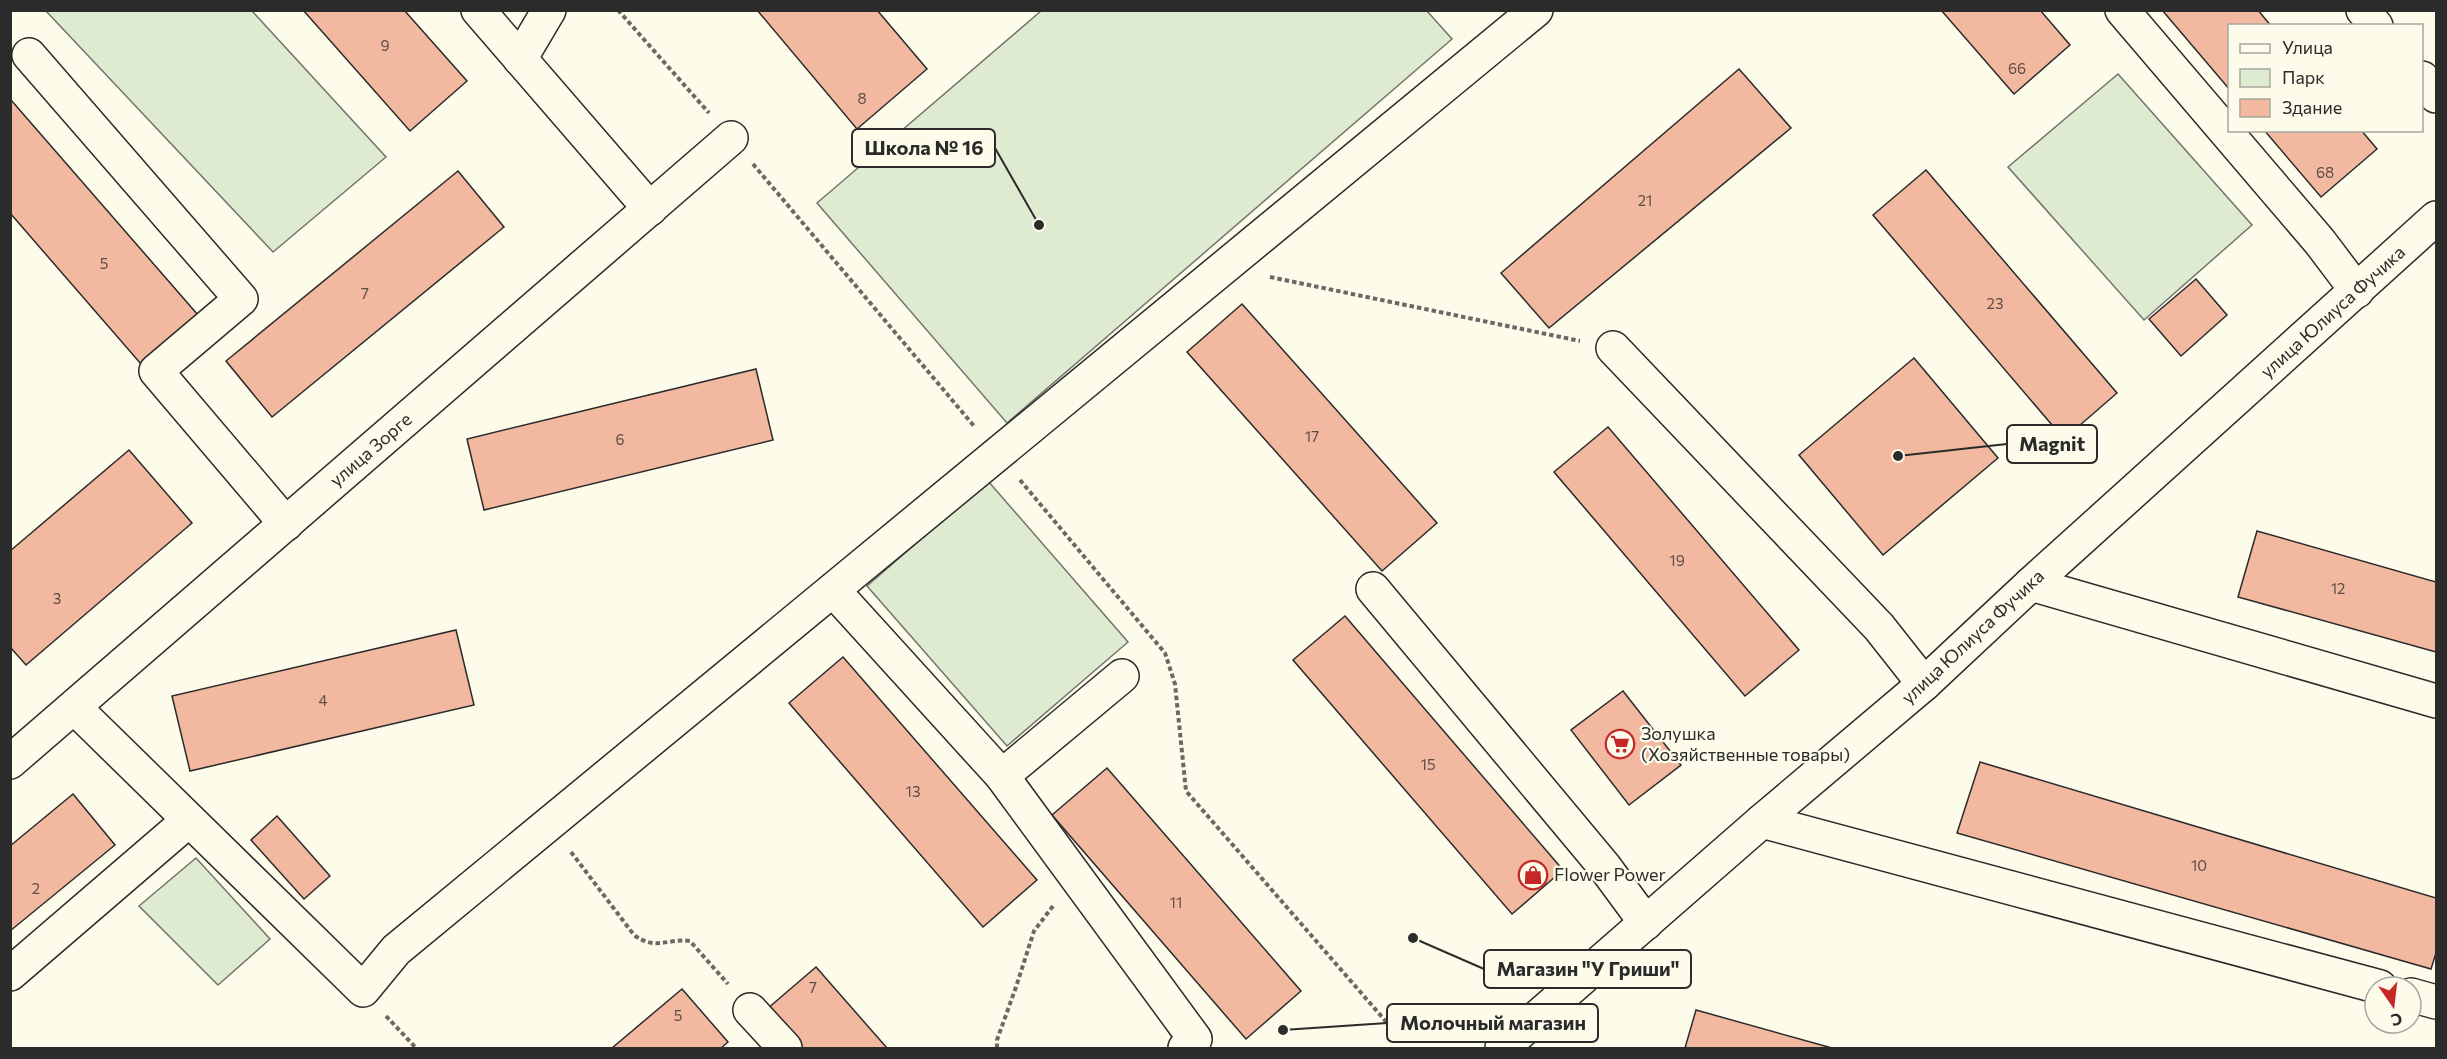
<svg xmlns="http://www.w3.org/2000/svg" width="2447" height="1059" font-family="Commissioner,sans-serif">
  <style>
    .green { fill: #deebd1; stroke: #74746e; stroke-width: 1.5 }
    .building { fill: #f2b8a0; stroke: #2b2b2b; stroke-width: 1.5 }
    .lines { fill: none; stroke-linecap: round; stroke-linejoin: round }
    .minor-casing { stroke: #2b2b2b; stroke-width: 36 }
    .path { stroke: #6a6964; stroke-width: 4; stroke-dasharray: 4.5 3; stroke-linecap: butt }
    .minor { stroke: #fdfbea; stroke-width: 33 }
    .labels { text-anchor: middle; stroke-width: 4.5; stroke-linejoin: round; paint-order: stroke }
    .number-label { font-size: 15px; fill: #5d4e48 }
    .street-label { font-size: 18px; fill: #2b2b2b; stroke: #fdfbea }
    .poi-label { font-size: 18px; fill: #2b2b2b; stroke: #fdfbea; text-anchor: start }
    .leader { fill: none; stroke: #2b2b2b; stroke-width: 2 }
    .callout-dot { fill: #2b2b2b; stroke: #fdfbea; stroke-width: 2 }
    .callout { fill: #fdfbea; stroke: #2b2b2b; stroke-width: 2 }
    .callout-label { font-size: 20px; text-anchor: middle; font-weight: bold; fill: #2b2b2b }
  </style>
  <rect width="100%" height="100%" fill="#fdfbea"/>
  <g class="green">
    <path d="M46,11H252L386,157L273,252Z"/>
    <path d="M1041,11H1427L1452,39L1007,423L817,203Z"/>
    <path d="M2118,74L2252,225L2144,320L2008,167Z"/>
    <path d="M988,481L1128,642L1007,746L867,586Z"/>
    <path d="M196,858L270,939L218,985L139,906Z"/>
  </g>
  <g class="building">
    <path d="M303,10H404L467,81L410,131Z"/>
    <path d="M757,10H877L927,69L857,129Z"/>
    <path d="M1941,10H2040L2070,45L2014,94Z"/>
    <path d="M2162,10H2258L2271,26H2230V90Z"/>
    <path d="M1739,69L1791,128L1549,328L1501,273Z"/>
    <path d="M11,100L198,315L141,364L10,213Z"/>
    <path d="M2264,130H2361L2377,149L2321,197Z"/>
    <path d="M1926,170L2117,393L2064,439L1873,215Z"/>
    <path d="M458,171L504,227L272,417L226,361Z"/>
    <path d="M2196,279L2227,315L2181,356L2149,319Z"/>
    <path d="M1242,304L1437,523L1382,571L1187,352Z"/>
    <path d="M1914,358L1998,458L1883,555L1799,455Z"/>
    <path d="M756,369L773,440L484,510L467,439Z"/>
    <path d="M1608,427L1799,650L1745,696L1554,472Z"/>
    <path d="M129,450L192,523L26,665L10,647V551Z"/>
    <path d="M2257,531L2436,582V652L2238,597Z"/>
    <path d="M1345,616L1563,870L1512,914L1293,660Z"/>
    <path d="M456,630L474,705L190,771L172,696Z"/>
    <path d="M843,657L1037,880L983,927L789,703Z"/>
    <path d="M1623,691L1681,765L1629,805L1571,730Z"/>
    <path d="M1980,762L2436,898V953L2431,969L1957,833Z"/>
    <path d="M1107,768L1301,991L1246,1039L1052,815Z"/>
    <path d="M73,794L115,845L10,931V846Z"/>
    <path d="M277,816L330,876L304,899L251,840Z"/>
    <path d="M816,967L887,1048H801L767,1009Z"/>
    <path d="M682,989L728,1042L721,1048H612Z"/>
    <path d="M1696,1010L1832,1048H1685Z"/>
  </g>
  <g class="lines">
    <g class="minor-casing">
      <g id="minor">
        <path d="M478,10L650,209"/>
        <path d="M2122,10L2320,242L2357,291"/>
        <path d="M2363,10L2376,26"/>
        <path d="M29,55L241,299L156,371L286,524"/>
        <path d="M520,59L549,10"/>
        <path d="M2422,78L2436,96"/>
        <path d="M1613,348L1879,627L1924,684"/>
        <path d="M2031,584L2436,701"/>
        <path d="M1373,589L1604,866L1646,923"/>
        <path d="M833,590L1002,776L1122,676"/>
        <path d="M74,707L363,990L396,950L1536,10"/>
        <path d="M10,762L731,138"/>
        <path d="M1002,776L1195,1039L1185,1048"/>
        <path d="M1762,821L2380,987"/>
        <path d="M10,974L189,820"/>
        <path d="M2411,995L2436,1002"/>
        <path d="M750,1010L785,1048"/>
        <path d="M1502,1048L1762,821L1924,684L2031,584L2436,218"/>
      </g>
    </g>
    <g class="path">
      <path d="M618,10L709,113"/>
      <path d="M753,164L974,426"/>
      <path d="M1270,277L1580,341"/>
      <path d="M1020,480L1165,653L1175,684L1186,791L1402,1040"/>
      <path d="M571,852L634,935C656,951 667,938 690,941L728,984"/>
      <path d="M386,1016L416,1048"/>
      <path d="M997,1048V1040L1016,987L1034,931L1053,906"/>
    </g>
    <use href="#minor" class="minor"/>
  </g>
  <defs>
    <g id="supermarket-ring" transform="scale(1.5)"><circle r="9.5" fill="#fdfbea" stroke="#c62828" stroke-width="1.5"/><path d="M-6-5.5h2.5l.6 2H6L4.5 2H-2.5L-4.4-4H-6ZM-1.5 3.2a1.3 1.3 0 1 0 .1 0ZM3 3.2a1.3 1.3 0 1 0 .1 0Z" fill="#c62828"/></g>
    <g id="shop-ring" transform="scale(1.5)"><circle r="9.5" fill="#fdfbea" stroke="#c62828" stroke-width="1.5"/><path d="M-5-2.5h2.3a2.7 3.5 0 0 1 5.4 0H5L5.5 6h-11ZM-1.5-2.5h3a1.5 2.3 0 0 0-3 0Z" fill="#c62828"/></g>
  </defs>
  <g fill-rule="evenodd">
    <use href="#supermarket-ring" x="1620" y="744"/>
    <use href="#shop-ring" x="1533" y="875"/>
  </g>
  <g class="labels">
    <g class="number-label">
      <text x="385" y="51">9</text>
      <text x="2017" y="74">66</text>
      <text x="862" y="104">8</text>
      <text x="2325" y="178">68</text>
      <text x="1645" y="206">21</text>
      <text x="104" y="269">5</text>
      <text x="365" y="299">7</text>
      <text x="1995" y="309">23</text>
      <text x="1312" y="442">17</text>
      <text x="620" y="445">6</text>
      <text x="1677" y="566">19</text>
      <text x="2338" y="594">12</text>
      <text x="57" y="604">3</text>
      <text x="323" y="706">4</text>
      <text x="1428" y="770">15</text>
      <text x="913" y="797">13</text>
      <text x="2199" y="871">10</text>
      <text x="36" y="894">2</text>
      <text x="1176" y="908">11</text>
      <text x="813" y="993">7</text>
      <text x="678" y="1021">5</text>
    </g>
    <g class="street-label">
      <text transform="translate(2333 312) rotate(-42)" y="6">улица Юлиуса Фучика</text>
      <text transform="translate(371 450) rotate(-41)" y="6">улица Зорге</text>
      <text transform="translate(1973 637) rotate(-43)" y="6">улица Юлиуса Фучика</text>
    </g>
    <g class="poi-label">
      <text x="1641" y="740">Золушка<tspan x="1641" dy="21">(Хозяйственные товары)</tspan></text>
      <text x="1554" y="881">Flower Power</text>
    </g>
  </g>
  <path class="leader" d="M1039 225L995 148M1898 456L2007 444M1413 938L1484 969M1283 1030L1387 1023"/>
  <g class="callout-dot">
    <circle cx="1039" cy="225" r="6"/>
    <circle cx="1898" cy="456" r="6"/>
    <circle cx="1413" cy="938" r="6"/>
    <circle cx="1283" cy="1030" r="6"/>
  </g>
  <g class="callout">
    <rect x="852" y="129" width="143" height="38" rx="6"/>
    <rect x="2007" y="425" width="90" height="38" rx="6"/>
    <rect x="1484" y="950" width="207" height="38" rx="6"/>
    <rect x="1387" y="1004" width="211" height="38" rx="6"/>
  </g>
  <g class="callout-label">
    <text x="924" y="155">Школа № 16</text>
    <text x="2052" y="451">Magnit</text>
    <text x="1588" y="976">Магазин "У Гриши"</text>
    <text x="1493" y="1030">Молочный магазин</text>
  </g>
  <rect width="2447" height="1059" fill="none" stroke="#2b2b2b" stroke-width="24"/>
  <rect x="2228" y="24" width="195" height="108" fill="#fdfbea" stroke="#a9a89e" stroke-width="1.5"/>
  <rect x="2240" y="44" width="30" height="9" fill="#fdfbea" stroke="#a9a89e" stroke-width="1.5"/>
  <text x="2282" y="54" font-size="18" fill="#2b2b2b">Улица</text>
  <rect x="2240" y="69" width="30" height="18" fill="#deebd1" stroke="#a9a89e" stroke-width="1.5"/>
  <text x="2282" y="84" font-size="18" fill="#2b2b2b">Парк</text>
  <rect x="2240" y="99" width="30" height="18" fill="#f2b8a0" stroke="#a9a89e" stroke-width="1.5"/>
  <text x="2282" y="114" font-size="18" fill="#2b2b2b">Здание</text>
  <g transform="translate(2393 1005) rotate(166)"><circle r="28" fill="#fdfbea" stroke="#a9a89e" stroke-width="1.5"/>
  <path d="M0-4.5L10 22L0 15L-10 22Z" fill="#c62828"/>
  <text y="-9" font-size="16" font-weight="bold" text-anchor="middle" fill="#2b2b2b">С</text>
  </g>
</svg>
